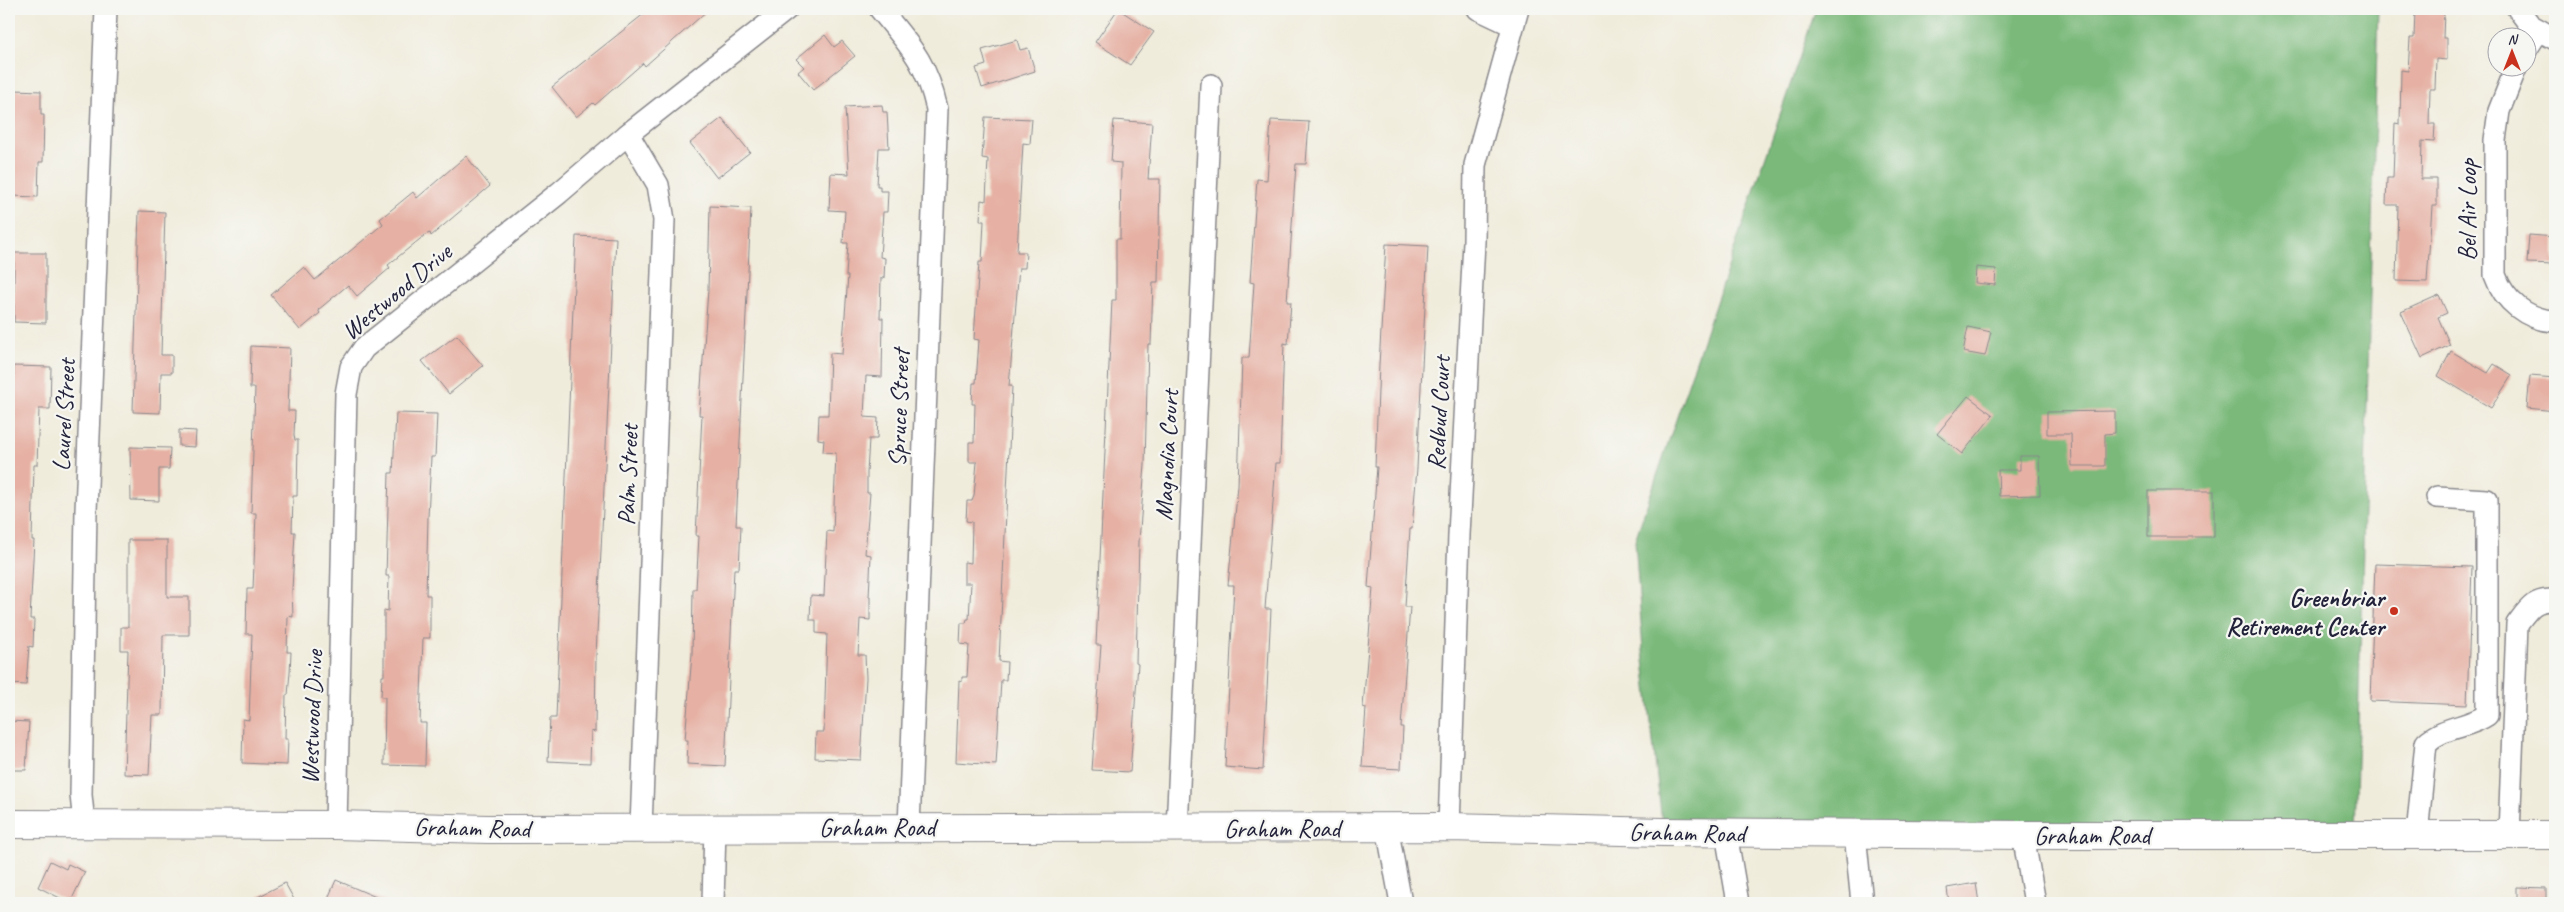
<svg xmlns="http://www.w3.org/2000/svg" width="2564" height="912" font-family="Caveat,sans-serif">
  <style>
    .forest { fill: #7ab97a; stroke: #4e6e5a }
    .building { fill: #e6b1a4 }
    .lines { fill: none; stroke-linecap: round; stroke-linejoin: round }
    .minor-casing { stroke: #89878b; stroke-width: 24 }
    .major-casing { stroke: #89878b; stroke-width: 30 }
    .minor { stroke: #fff; stroke-width: 21 }
    .major { stroke: #fff; stroke-width: 28 }
    .poi-dot { fill: #c8321e; stroke: #f6f6f2; stroke-width: 2 }
    .labels { text-anchor: middle; stroke-width: 4.5; stroke-linejoin: round; paint-order: stroke }
    .street-label { font-size: 25px; fill: #22223b; stroke: #f6f6f2 }
    .poi-label { font-size: 25px; font-weight: bold; fill: #22223b; stroke: #f6f6f2; text-anchor: end }
  </style>
  <rect width="100%" height="100%" fill="#f6f6f2"/>
  <filter id="ink" filterUnits="userSpaceOnUse"><feTurbulence type="fractalNoise" baseFrequency=".02" numOctaves="2"/><feDisplacementMap in="SourceGraphic" scale="10" xChannelSelector="R" yChannelSelector="G"/><feConvolveMatrix kernelMatrix="1 2 1 2 8 2 1 2 1" color-interpolation-filters="sRGB"/></filter>
  <filter id="wash" filterUnits="userSpaceOnUse"><feTurbulence type="fractalNoise" baseFrequency=".0096" numOctaves="4" result="noise"/><feDisplacementMap in="SourceGraphic" scale="20" xChannelSelector="R" yChannelSelector="G"/><feGaussianBlur stdDeviation="1.12" result="paint"/><feColorMatrix in="noise" values="0 0 0 0 0 0 0 0 0 0 0 0 0 0 0 0 0 1.4 0 .05"/><feComposite in="paint" operator="in"/></filter>
  <g filter="url(#wash)">
    <rect width="100%" height="100%" fill="#f0ecdb"/>
    <path class="forest" d="M1816,9H2378L2355,835L1663,832L1643,651L1635,540Z"/>
    <g id="blocks">
      <g class="building">
        <path d="M650,9H709L645,66L643,63L595,105L593,103L576,117L552,87Z"/>
        <path d="M1118,9L1154,32L1130,65L1095,42Z"/>
        <path d="M2415,11L2444,12L2443,38H2447V60L2436,59L2435,89H2430L2429,124H2435L2434,142L2422,141L2421,179H2437V206H2432L2427,282L2396,281L2398,205H2386L2387,178H2393L2395,123L2400,124L2401,70L2408,71L2410,38H2414Z"/>
        <path d="M825,35L834,47L842,41L855,56L813,90L798,72L804,67L796,59Z"/>
        <path d="M1017,40L1020,50L1028,48L1035,71L982,88L976,68L986,65L982,50Z"/>
        <path d="M15,90L41,91V115H44L43,162H39L38,197L11,196Z"/>
        <path d="M882,105L883,112H887L889,148H879L877,186H880V191H888L887,212H883L880,257L885,258L884,278H881L880,318H883L882,377L866,376L864,417L878,418L877,439H869L867,473V493H870L865,554L871,555L869,597H870V620L860,619L858,655H865L866,678L861,760L815,758L816,732H824L827,634L816,633V620H810L811,595L824,596L827,531L833,532L836,453L823,452L824,440L818,439L819,415H828L830,353L842,354L848,276H846L848,243H843L845,211L829,210L831,173L849,174L845,107Z"/>
        <path d="M985,117L1032,119L1030,144L1023,143L1017,252H1026L1025,268H1019L1009,386H1012L999,661L1007,662L1006,680H1001L996,765L956,762L959,681L962,682V677H967L969,645L960,644L961,623H966L967,619H969L971,583H964V562L971,563L972,522L966,521L967,501H972L974,496L977,462H969V442H974L975,404H972L973,383H976L979,340L974,339L979,262H982L984,221H980L981,200L986,201L988,159L982,158Z"/>
        <path d="M722,118L750,152L717,178L690,143Z"/>
        <path d="M1114,120L1152,123L1148,179H1160L1158,282H1153L1151,344H1148L1145,465L1139,542L1136,663L1138,664L1130,772L1092,770L1101,645H1096L1112,300H1116V239H1120L1121,163L1111,162Z"/>
        <path d="M1271,120L1309,122L1306,164H1296L1287,302H1291L1288,344L1284,343L1280,463H1276L1265,609H1271L1263,770L1225,767L1234,585H1228L1238,486L1242,358H1249L1254,283L1250,282L1257,179L1267,180Z"/>
        <path d="M466,156L490,186L431,236L430,233L425,235L388,265L390,268L357,296L348,285L318,310L320,313L300,330L271,295L304,267L315,280L383,224L380,219L413,192L417,198Z"/>
        <path d="M710,206L751,208L736,526H741L739,569H734L725,766L687,764L688,740H685L692,654L693,589H696L699,536H696L702,415H699L708,290Z"/>
        <path d="M139,211L165,212L161,355H172V373H161L160,413L133,412Z"/>
        <path d="M2529,235L2555,237V264L2527,263Z"/>
        <path d="M576,236L616,238L596,655L595,732L591,731L590,763L548,761L550,718H556Z"/>
        <path d="M1386,244L1428,246L1417,468L1412,529H1410L1405,607H1410L1401,727H1403L1401,769L1362,767L1366,708L1363,707L1373,588L1368,587L1377,467H1375L1379,365Z"/>
        <path d="M14,253H46V323L14,322Z"/>
        <path d="M1976,267L1996,269L1995,285L1975,283Z"/>
        <path d="M2439,295L2447,313L2438,317L2450,345L2422,358L2401,312Z"/>
        <path d="M1968,327L1991,332L1985,356L1963,352Z"/>
        <path d="M457,335L483,366L449,394L422,361Z"/>
        <path d="M251,346L290,348L288,411H295L294,435L295,440H298L297,496H293L292,532H295L292,590L293,617L288,616L287,652H291L290,672L288,695H286L285,739H288L287,765L242,763L243,719L249,720L252,634H246L247,589H253L256,513H251L255,388H250Z"/>
        <path d="M2451,351L2488,373L2494,364L2512,375L2491,408L2438,376Z"/>
        <path d="M14,366L51,367L50,409H39L37,465H34L32,540H34L30,619H34L33,647L29,646L26,685L9,684V492Z"/>
        <path d="M2530,376L2555,378V411L2527,408Z"/>
        <path d="M1968,396L1993,415L1962,454L1937,434Z"/>
        <path d="M2115,411V433L2105,434V466H2072L2071,434H2047V412Z"/>
        <path d="M396,413L437,414L435,457H431L428,517L426,595H430V638H423L420,723H426L425,766L384,765L385,697H381L382,676H384V610L388,611L389,576H386L389,473H393Z"/>
        <path d="M179,430L196,431L195,447L179,446Z"/>
        <path d="M130,447L170,448L169,469H159V501L131,500Z"/>
        <path d="M2020,456H2039L2040,495L1999,496L1998,470H2020Z"/>
        <rect x="2148" y="491" width="66" height="46"/>
        <path d="M128,540H167V597H189V635H163L162,715H152L149,775L124,774L128,650H121V627H128Z"/>
        <path d="M2375,564L2472,567L2467,705L2370,701Z"/>
        <path d="M9,721L29,722L26,770H9Z"/>
        <path d="M50,861L66,869L68,864L85,872L70,903L38,887Z"/>
        <path d="M336,880L390,903H326Z"/>
        <path d="M285,883L296,903H246Z"/>
        <path d="M1976,883L1979,903H1949L1947,888Z"/>
        <path d="M2517,887L2546,888V903H2517Z"/>
      </g>
    </g>
  </g>
  <g filter="url(#ink)">
    <use href="#blocks" fill-opacity="0" stroke="#89878b" stroke-width="1"/>
    <g class="lines">
      <g class="minor-casing">
        <g id="minor">
          <path d="M880,9C910,46 926,61 937,109L909,827"/>
          <path d="M1478,9L1512,25"/>
          <path d="M2518,9L2530,25L2555,39"/>
          <path d="M2526,50L2539,30"/>
          <path d="M2516,68L2499,111L2495,140V275C2504,301 2527,320 2555,321"/>
          <path d="M628,134L658,185L664,220L641,827"/>
          <path d="M84,823L81,795L86,511L106,9"/>
          <path d="M336,825L346,394L351,367L364,348L559,193L628,134L787,9"/>
          <path d="M1387,827L1401,903"/>
          <path d="M1449,827L1459,535L1474,242L1475,165L1518,9"/>
          <path d="M1177,829L1211,85"/>
          <path d="M1726,833L1738,903"/>
          <path d="M1855,834L1862,903"/>
          <path d="M2023,835L2035,903"/>
          <path d="M2417,835L2426,743C2444,726 2468,728 2487,715V500L2437,497"/>
          <path d="M2509,835L2517,624C2529,608 2534,599 2555,600"/>
          <path d="M713,903L715,827"/>
        </g>
      </g>
      <g class="major-casing">
        <path id="major" d="M9,824L336,825L487,829L1449,827L1663,832L2023,835H2555"/>
      </g>
      <use href="#minor" class="minor"/>
      <use href="#major" class="major"/>
    </g>
  </g>
  <circle class="poi-dot" cx="2394" cy="611" r="5"/>
  <g class="labels">
    <g class="street-label">
      <text transform="translate(2467 210) rotate(-90)" y="9">Bel Air Loop</text>
      <text transform="translate(396 291) rotate(-40)" y="9">Westwood Drive</text>
      <text transform="translate(898 408) rotate(-88)" y="9">Spruce Street</text>
      <text transform="translate(1438 413) rotate(-87)" y="9">Redbud Court</text>
      <text transform="translate(63 415) rotate(-87)" y="9">Laurel Street</text>
      <text transform="translate(1166 455) rotate(-87)" y="9">Magnolia Court</text>
      <text transform="translate(627 475) rotate(-88)" y="9">Palm Street</text>
      <text transform="translate(311 717) rotate(-88)" y="9">Westwood Drive</text>
      <text transform="translate(472 827) rotate(1)" y="9">Graham Road</text>
      <text x="877" y="836">Graham Road</text>
      <text x="1282" y="837">Graham Road</text>
      <text transform="translate(1687 832) rotate(1)" y="9">Graham Road</text>
      <text x="2092" y="844">Graham Road</text>
    </g>
    <g class="poi-label">
      <text x="2384" y="606">Greenbriar<tspan x="2384" dy="29">Retirement Center</tspan></text>
    </g>
  </g>
  <rect width="2564" height="912" fill="none" stroke="#f6f6f2" stroke-width="30"/>
  <g transform="translate(2512 52)"><circle r="24" fill="#f6f6f2" stroke="#a1a1a9"/>
  <path d="M0-4L9 19L0 12L-9 19Z" fill="#c8321e"/>
  <text y="-8" font-size="14" font-weight="bold" text-anchor="middle" fill="#22223b">N</text>
  </g>
</svg>
